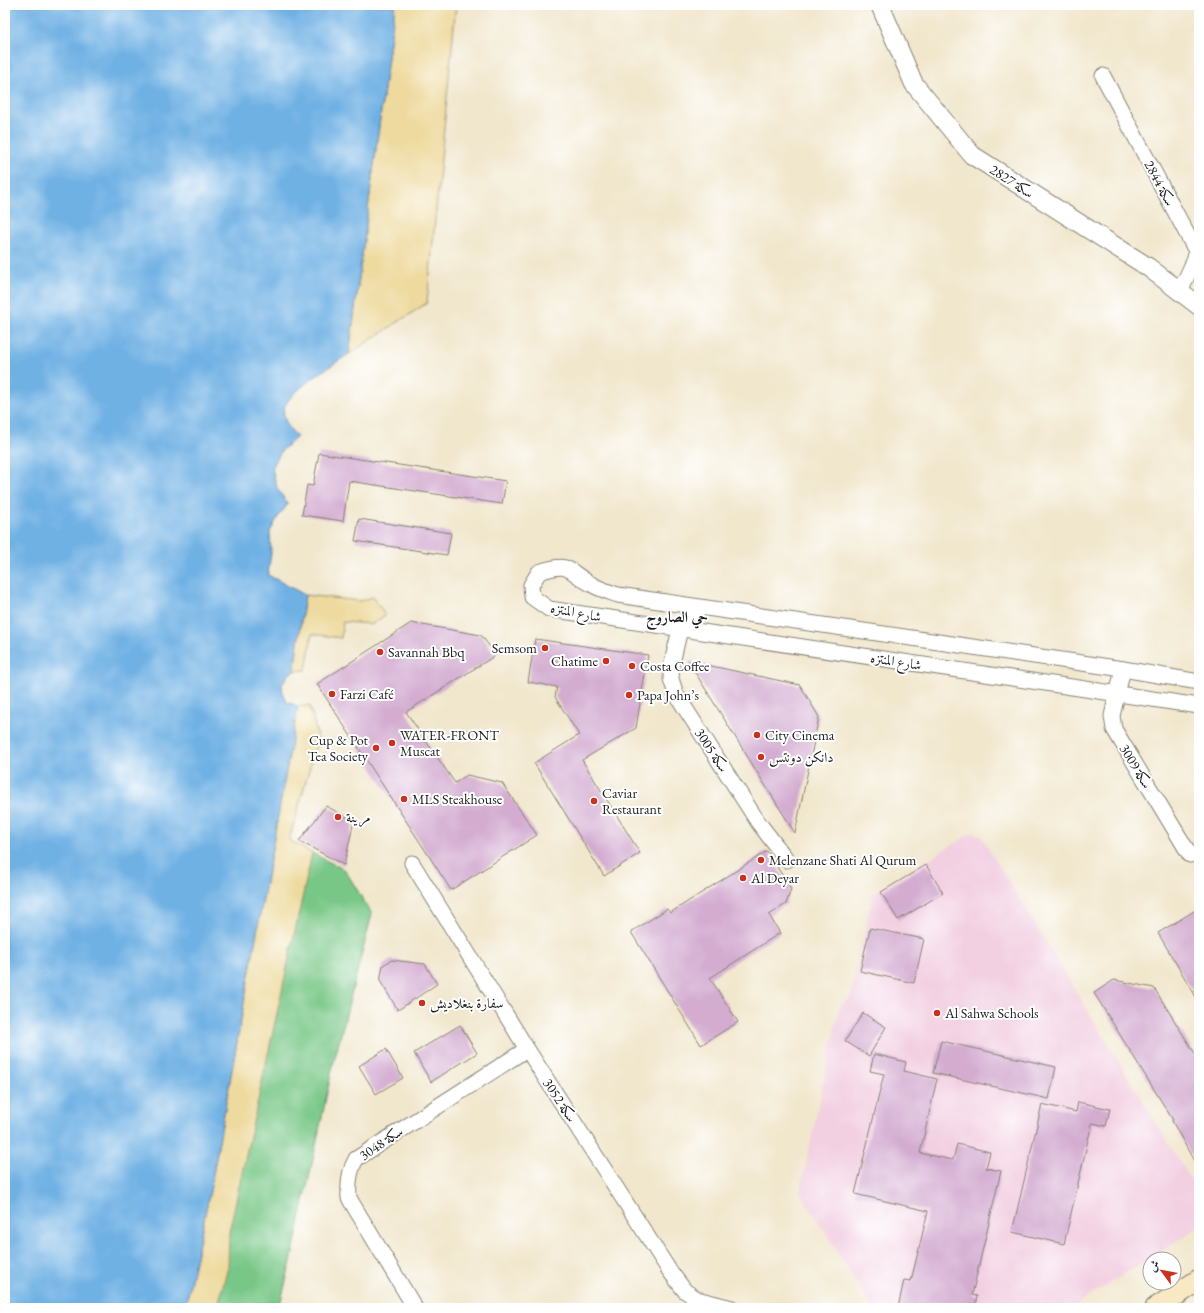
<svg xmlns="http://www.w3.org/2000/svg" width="1204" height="1313" font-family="'EB Garamond',Amiri,serif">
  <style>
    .built { fill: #f2cfe1 }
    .green { fill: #78c787; stroke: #4a7252 }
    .sand { fill: #eeda9e; stroke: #857b5d }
    .water { fill: #70b1e4; stroke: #466680 }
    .building { fill: #d3acd0 }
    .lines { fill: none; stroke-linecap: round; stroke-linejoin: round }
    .minor-casing { stroke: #868274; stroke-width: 17 }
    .tertiary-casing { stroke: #868274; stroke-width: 20 }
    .secondary-casing { stroke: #868274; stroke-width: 23 }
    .minor { stroke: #fff; stroke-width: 15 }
    .tertiary { stroke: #fff; stroke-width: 18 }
    .secondary { stroke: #f8e8c3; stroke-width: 21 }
    .poi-dot { fill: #c8321e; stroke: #fff; stroke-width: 1.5 }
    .labels { text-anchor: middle; stroke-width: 4; stroke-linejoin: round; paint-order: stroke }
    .street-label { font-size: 14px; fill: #1c1c1c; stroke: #fff }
    .poi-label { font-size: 14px; fill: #1c1c1c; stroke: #fff; text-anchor: start }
    .neighbourhood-label { font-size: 15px; font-weight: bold; fill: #1c1c1c; stroke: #fff }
  </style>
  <rect width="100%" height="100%" fill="#fff"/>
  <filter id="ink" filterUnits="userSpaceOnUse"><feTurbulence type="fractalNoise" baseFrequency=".025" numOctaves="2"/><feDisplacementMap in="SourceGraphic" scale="8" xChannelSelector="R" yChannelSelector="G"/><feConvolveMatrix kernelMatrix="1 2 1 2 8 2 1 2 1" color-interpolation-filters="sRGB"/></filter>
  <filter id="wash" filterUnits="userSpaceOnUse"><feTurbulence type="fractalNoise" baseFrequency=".012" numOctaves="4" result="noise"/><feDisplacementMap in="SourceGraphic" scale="16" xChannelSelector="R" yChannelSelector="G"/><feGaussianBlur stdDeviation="0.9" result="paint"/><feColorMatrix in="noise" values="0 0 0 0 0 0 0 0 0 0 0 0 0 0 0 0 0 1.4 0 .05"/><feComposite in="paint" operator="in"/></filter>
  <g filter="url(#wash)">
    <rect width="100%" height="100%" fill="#f1e7cd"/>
    <path class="built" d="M973,832L981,836L1199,1193V1227L1088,1297L1074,1308H872L800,1192L840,1005L850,999L873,894Z"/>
    <path class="green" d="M312,853L345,870L372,914L333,1065L292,1258L279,1308H217L228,1267L229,1232Z"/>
    <g class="sand">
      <path d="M395,5H456L427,303L349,354Z"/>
      <path d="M305,595L360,601L373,597L385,615L373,624L343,622L341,638L312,634L306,670L294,671Z"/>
      <path d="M298,706H310L318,739L289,840L312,853L229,1232L228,1267L217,1308H185L210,1191Z"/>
    </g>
    <path class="water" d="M5,5H395L349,354C334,364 286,393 284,409C282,420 290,429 297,437L282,450L272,468L277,488L288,504L278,517L270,532L271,553L268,575L305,595L294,671L289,674L282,684L283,693L287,702L298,706L210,1191L185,1308H5Z"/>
    <g id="blocks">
      <g class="building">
        <path d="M319,453L506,481L502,504L349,481L343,521L302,515L307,485L313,486Z"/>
        <path d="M359,519L451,533L447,555L355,541Z"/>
        <path d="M411,623L481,635L496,655L406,712L455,783L467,775L502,783L537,835L451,890L317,684Z"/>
        <path d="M535,639L648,655L636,728L582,760L640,853L604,876L534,763L579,735L555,697L557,687L528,682Z"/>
        <path d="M688,661L800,685L819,717L795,833Z"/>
        <path d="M326,806L354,821L344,865L299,841Z"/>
        <path d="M767,851L791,889L786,904L769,915L780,933L710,978L738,1022L701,1045L631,932L667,909L670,913Z"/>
        <path d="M926,865L943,893L898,920L881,892Z"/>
        <path d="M1199,908V1002L1158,933Z"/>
        <path d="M870,928L924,939L914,983L860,971Z"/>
        <path d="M392,960L425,964L437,984L398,1010L380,981L383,965Z"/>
        <path d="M1114,980L1154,988L1199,1060V1170L1172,1121L1173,1120L1094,993Z"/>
        <path d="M863,1013L886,1027L869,1056L845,1041Z"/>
        <path d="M460,1025L477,1053L431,1082L414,1053Z"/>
        <path d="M941,1041L1056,1067L1049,1099L933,1073Z"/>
        <path d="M386,1049L403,1078L376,1094L359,1066Z"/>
        <path d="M874,1054L906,1062L904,1071L937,1079L920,1153L953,1160L957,1144L990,1152L986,1168L1001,1171L972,1295L977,1296L975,1308H898L904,1280L911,1281L928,1211L855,1194L884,1074L870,1071Z"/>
        <path d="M1078,1102L1110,1109L1106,1126L1092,1123L1064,1244L1012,1232L1042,1104L1076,1112Z"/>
      </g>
    </g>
  </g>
  <g filter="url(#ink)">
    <use href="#blocks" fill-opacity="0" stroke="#868274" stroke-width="1"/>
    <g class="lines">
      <g class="minor-casing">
        <g id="minor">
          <path d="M1103,76L1196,251L1195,259L1180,291"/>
          <path d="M696,607L680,629L672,663L671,679L676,694L758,822L787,860"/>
          <path d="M1123,669L1112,716L1114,729L1190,855"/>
          <path d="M1199,682L1123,669L618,595C609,592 599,589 591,584C566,571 573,561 539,572L531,585L532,597L549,609L1199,706"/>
          <path d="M412,863L527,1049L669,1270L685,1291L697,1299L732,1308"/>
          <path d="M415,1308L349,1198C348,1185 349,1171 356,1159L527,1049"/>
        </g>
      </g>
      <g class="tertiary-casing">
        <path id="tertiary" d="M880,5L914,84L972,155L1148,267L1199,306"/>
      </g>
      <g class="secondary-casing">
        <path id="secondary" d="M1156,1308L1199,1280"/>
      </g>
      <use href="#minor" class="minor"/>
      <use href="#tertiary" class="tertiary"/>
      <use href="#secondary" class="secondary"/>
    </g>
  </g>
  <g class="poi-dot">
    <circle cx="545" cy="648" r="4"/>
    <circle cx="380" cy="652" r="4"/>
    <circle cx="606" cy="661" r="4"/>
    <circle cx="632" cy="666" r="4"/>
    <circle cx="332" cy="694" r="4"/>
    <circle cx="629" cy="695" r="4"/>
    <circle cx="757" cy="735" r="4"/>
    <circle cx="392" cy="743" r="4"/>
    <circle cx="376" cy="748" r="4"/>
    <circle cx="761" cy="757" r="4"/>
    <circle cx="404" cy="799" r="4"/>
    <circle cx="594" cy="801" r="4"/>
    <circle cx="338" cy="817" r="4"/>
    <circle cx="761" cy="860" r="4"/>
    <circle cx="743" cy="878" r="4"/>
    <circle cx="422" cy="1003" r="4"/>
    <circle cx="937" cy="1013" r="4"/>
  </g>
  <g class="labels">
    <g class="street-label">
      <text transform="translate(1012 181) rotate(33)" y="5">سكة 2827</text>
      <text transform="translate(1160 183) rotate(62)" y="5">سكة 2844</text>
      <text transform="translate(576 612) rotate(11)" y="5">شارع المنتزه</text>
      <text transform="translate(896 661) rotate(9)" y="5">شارع المنتزه</text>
      <text transform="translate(712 750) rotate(57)" y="5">سكة 3005</text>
      <text transform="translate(1136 766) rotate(59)" y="5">سكة 3009</text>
      <text transform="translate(560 1100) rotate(57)" y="5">سكة 3052</text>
      <text transform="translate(381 1143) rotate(-34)" y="5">سكة 3048</text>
    </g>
    <g class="poi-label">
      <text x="537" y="653" text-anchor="end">Semsom</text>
      <text x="388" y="657">Savannah Bbq</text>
      <text x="598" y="666" text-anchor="end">Chatime</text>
      <text x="640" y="671">Costa Coffee</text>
      <text x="340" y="699">Farzi Café</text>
      <text x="637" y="700">Papa John’s</text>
      <text x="400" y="740">WATER-FRONT<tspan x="400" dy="16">Muscat</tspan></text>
      <text x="765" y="740">City Cinema</text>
      <text x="368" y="745" text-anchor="end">Cup &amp; Pot<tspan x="368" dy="16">Tea Society</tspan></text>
      <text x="769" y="762">دانكن دونتس</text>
      <text x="602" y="798">Caviar<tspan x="602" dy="16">Restaurant</tspan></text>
      <text x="412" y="804">MLS Steakhouse</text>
      <text x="346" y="822">مرينة</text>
      <text x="769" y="865">Melenzane Shati Al Qurum</text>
      <text x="751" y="883">Al Deyar</text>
      <text x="430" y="1008">سفارة بنغلاديش</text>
      <text x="945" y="1018">Al Sahwa Schools</text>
    </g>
    <g class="neighbourhood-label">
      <text x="677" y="622">حي الصاروج</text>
    </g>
  </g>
  <rect width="1204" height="1313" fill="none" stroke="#fff" stroke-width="20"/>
  <g transform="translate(1162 1271) rotate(302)"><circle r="19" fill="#ffffff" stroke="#a4a4a4"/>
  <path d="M0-3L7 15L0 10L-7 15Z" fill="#c8321e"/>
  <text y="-6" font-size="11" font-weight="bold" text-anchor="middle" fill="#1c1c1c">ش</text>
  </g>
</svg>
